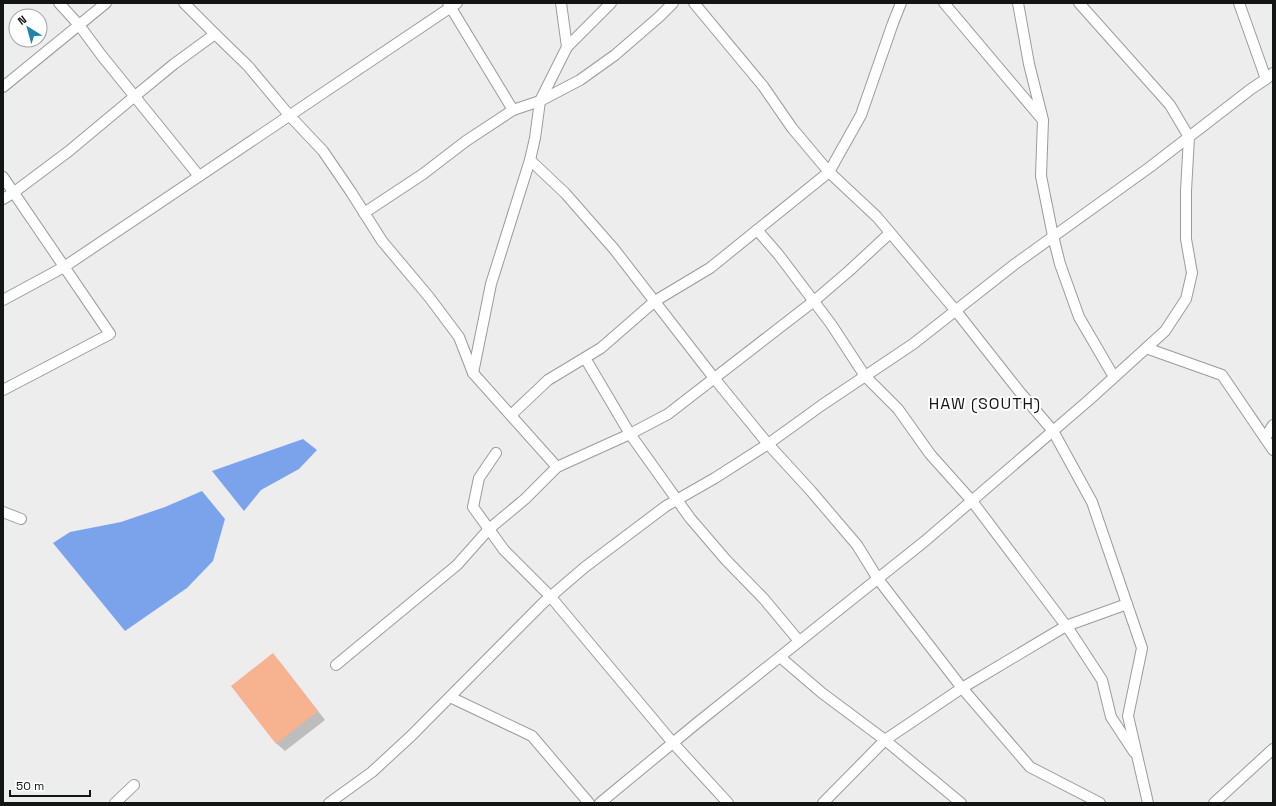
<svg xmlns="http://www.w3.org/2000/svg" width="1276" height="806" font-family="'Space Grotesk',sans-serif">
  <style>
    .water { fill: #7ba3ec }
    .shadow { fill: #0003 }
    .building { fill: #f7b38f }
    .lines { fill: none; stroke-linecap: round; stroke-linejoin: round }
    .street-casing { stroke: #9b9b9c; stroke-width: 12 }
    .street { stroke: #fff; stroke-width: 10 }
    .labels { text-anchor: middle; stroke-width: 4; stroke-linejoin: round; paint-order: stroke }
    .quarter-label { font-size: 16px; letter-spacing: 1px; fill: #131414; stroke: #fff }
  </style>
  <rect width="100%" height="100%" fill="#ededee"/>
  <g class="water">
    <path d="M303,439L317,450L299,469L261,490L244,511L212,471Z"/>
    <path d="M202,491L225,519L213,561L187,588L125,631L53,543L70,532L121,522L165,507Z"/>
  </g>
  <path class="shadow" d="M280,662L325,720L285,751L277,744L232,686Z"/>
  <path class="building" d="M273,653L318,711L276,744L231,686Z"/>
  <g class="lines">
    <g class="street-casing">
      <g id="street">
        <path d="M59,3L79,25L102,56L199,176"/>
        <path d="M184,3L215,34L248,66L289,115L323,151L351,192L382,241L429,297L459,337L473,373L557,467"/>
        <path d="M448,3L513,110"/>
        <path d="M694,3L763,86L792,128L829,172L877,217L956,311L1019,391L1053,431L1092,502L1142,648L1128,716L1148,803"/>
        <path d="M944,3L1041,118"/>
        <path d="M1018,3L1029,64L1043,120L1041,176L1053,236L1060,264L1079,317L1114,377"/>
        <path d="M1239,3L1266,79"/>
        <path d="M567,47L611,3"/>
        <path d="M3,87L106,3"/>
        <path d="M530,160L565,193L614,249L714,378L768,444L811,491L857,545L878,579L962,688L1030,767L1100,803"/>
        <path d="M3,177L110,334L3,390"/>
        <path d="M3,199L13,193L69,151L135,96L174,64L215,34"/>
        <path d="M364,213L423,174L466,141L513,110L540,101L580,80L615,55L659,17L673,3"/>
        <path d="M757,230L778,254L831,324L865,376L898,409L930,454L972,501L1070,631L1102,680L1111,717L1134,752"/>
        <path d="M3,300L64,267L457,3"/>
        <path d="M1146,348L1222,375L1273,450"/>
        <path d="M585,358L630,434L690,518L726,560L764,599L799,641"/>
        <path d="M473,373L491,284L530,160L535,138L540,101L567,47L561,3"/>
        <path d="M511,415L548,380L601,348L655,301L710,268L829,172L861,115L893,23L901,3"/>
        <path d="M1265,438L1273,425"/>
        <path d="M496,453L479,478L473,507L504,550L550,596L673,743L728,803"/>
        <path d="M3,512L21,519"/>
        <path d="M780,657L822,693L885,740L961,803"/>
        <path d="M336,665L457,565L489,529L525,499L557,467L630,434L668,414L814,301L849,271L890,233"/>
        <path d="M450,697L532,736L589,803"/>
        <path d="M115,803L134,785"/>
        <path d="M329,803L372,772L411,736L543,603L585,567L666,506L715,478L768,444L822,405L913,344L1015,264L1150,167L1251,89L1266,79L1273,73"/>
        <path d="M600,803L697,723L925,541L1089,400L1165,331L1186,299L1192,273L1186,239V191L1189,137L1170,105L1079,3"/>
        <path d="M823,803L885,740L962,688L1066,626L1127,604"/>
        <path d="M1214,803L1273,749"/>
      </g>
    </g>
    <use href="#street" class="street"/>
  </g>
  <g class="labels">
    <g class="quarter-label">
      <text x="985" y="409">HAW (SOUTH)</text>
    </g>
  </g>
  <rect width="1276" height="806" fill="none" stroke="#131414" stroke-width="8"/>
  <g transform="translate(28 28) rotate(323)"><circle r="19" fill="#ffffff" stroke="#a1a1a1"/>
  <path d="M0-3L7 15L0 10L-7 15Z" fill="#1f84ae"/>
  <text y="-6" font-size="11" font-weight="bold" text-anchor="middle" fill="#131414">N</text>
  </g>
  <path d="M10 790v6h80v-6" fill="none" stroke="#131414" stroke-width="2"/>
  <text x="16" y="790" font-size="12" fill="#131414" stroke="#ffffff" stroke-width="3" paint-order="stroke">50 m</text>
</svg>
